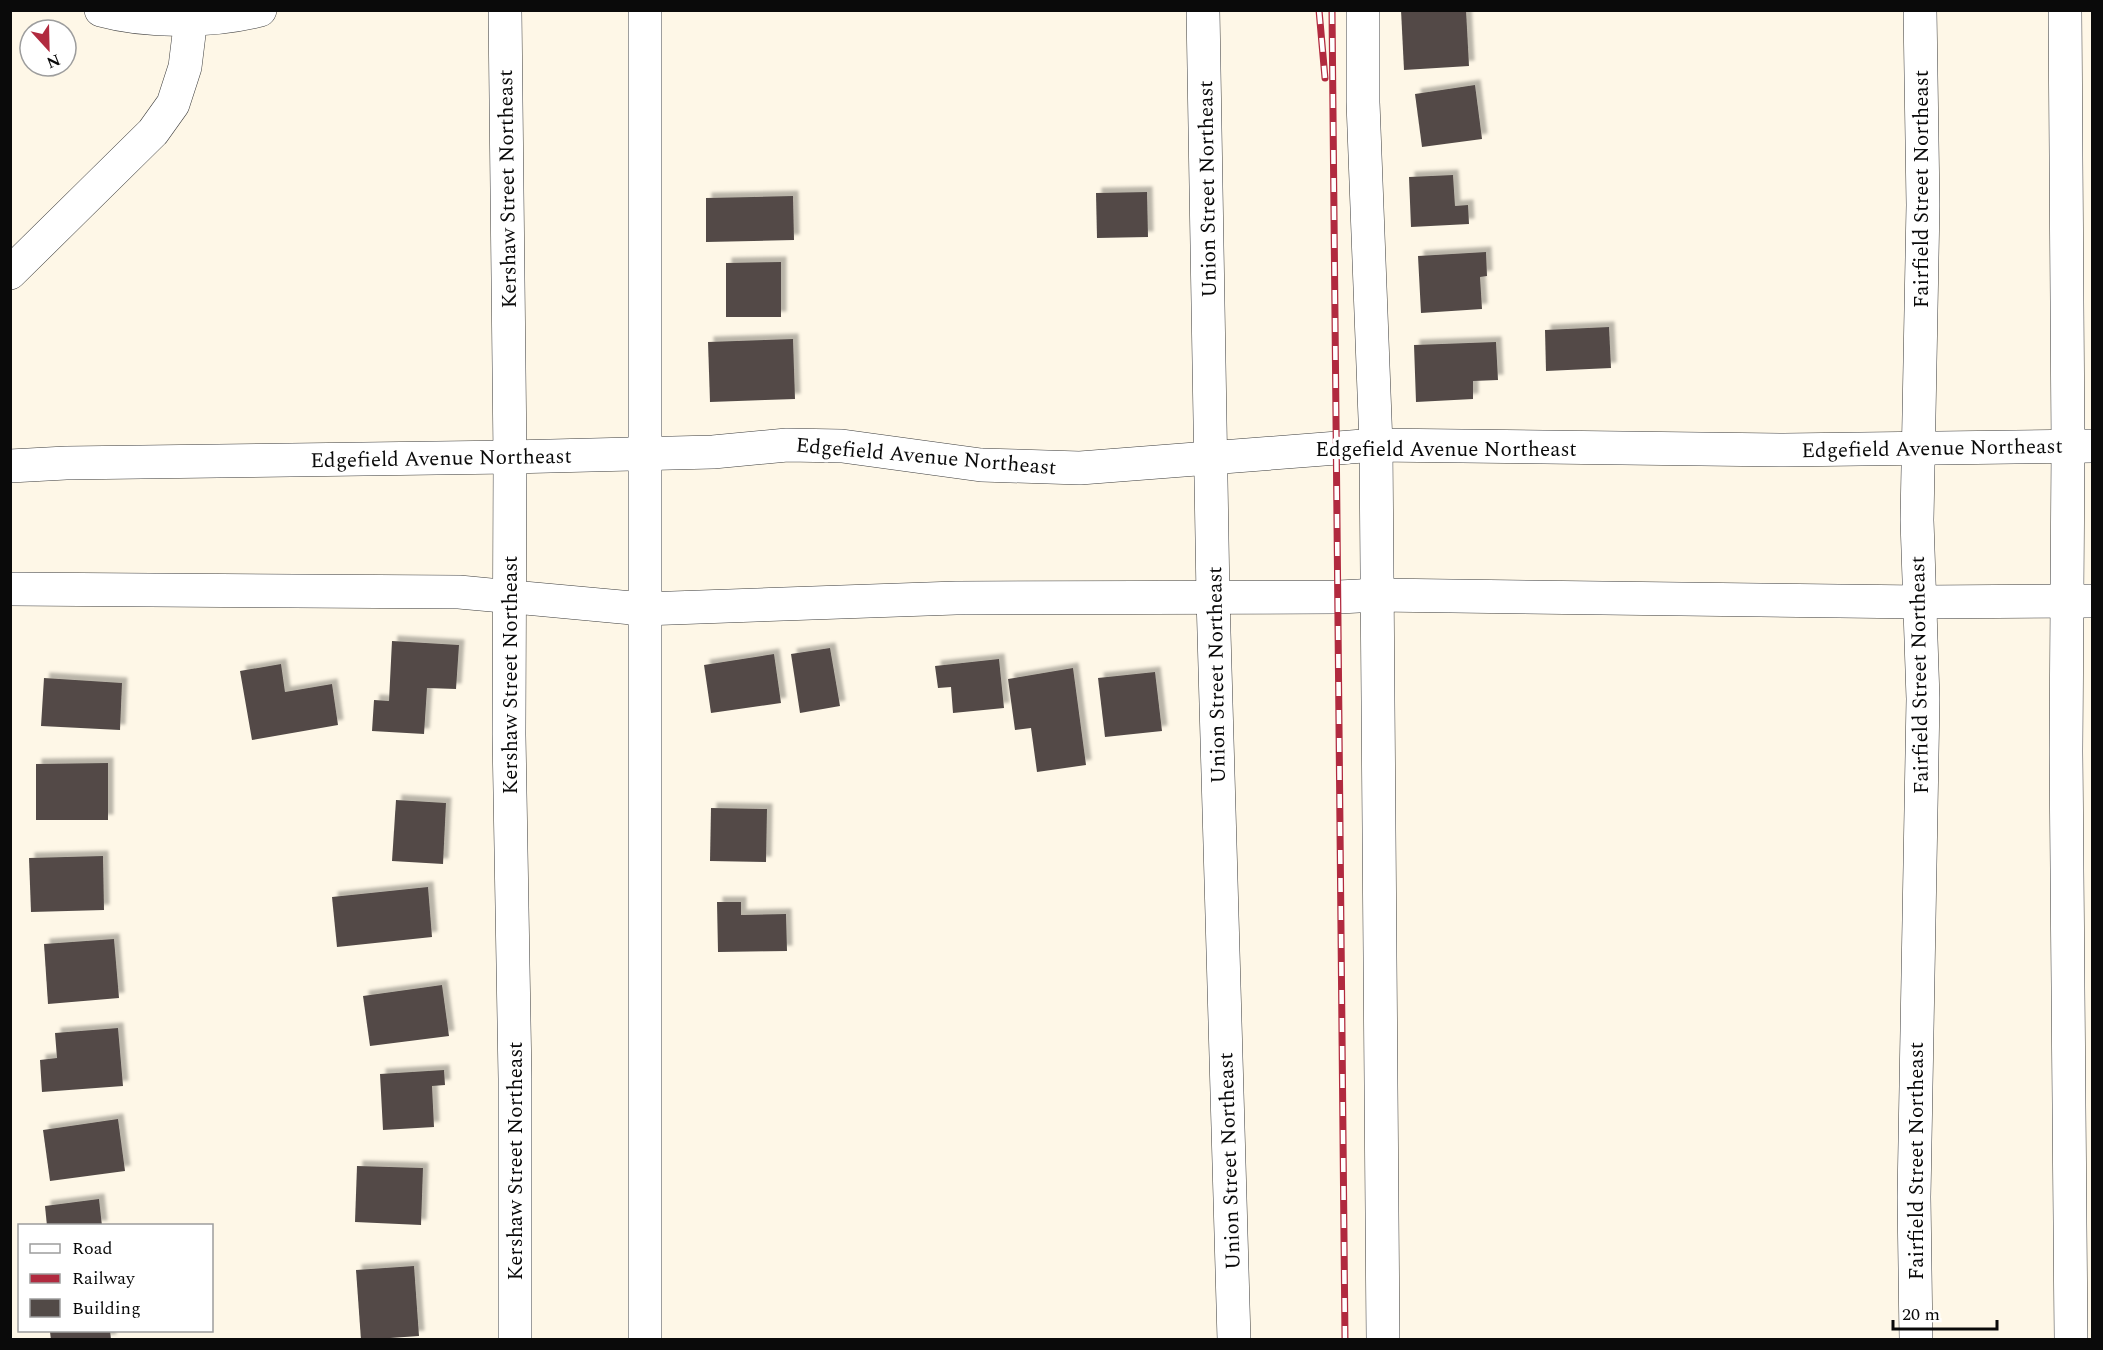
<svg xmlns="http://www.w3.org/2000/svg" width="2103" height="1350" font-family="Spectral,serif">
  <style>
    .building { fill: #524a47; filter: url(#shadow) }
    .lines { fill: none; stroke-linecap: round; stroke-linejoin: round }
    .minor-casing { stroke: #3d3d3d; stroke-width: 34 }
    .minor { stroke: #fff; stroke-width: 33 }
    .rail-casing { stroke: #b12a3f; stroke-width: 7 }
    .rail { stroke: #fff; stroke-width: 4.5; stroke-dasharray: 14; stroke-linecap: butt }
    .labels { text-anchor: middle; stroke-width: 6; stroke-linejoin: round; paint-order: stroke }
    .street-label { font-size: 21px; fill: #0a0a0a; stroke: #fff }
  </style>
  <defs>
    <filter id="shadow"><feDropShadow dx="5.5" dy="-5.5" stdDeviation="1.5" flood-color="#0004"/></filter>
  </defs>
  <rect width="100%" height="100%" fill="#fef7e7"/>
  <g class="building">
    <path d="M1401,10H1466L1469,66L1404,70Z"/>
    <path d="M1475,85L1482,139L1422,147L1415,94Z"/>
    <path d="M1453,175L1455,206L1468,205L1469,224L1411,227L1409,177Z"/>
    <path d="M1147,192L1148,237L1097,238L1096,193Z"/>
    <path d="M793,196L794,240L706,242V198Z"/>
    <path d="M1486,252L1487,276L1480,277L1482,309L1421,313L1418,256Z"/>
    <path d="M781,262V317H726V263Z"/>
    <path d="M1609,327L1611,368L1546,371L1545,330Z"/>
    <path d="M793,339L795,399L710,402L708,342Z"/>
    <path d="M1496,342L1498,380L1473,381V399L1416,402L1414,345Z"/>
    <path d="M392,641L459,645L456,689L427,688L424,734L372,731L374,700L389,701Z"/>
    <path d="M830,648L840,706L800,713L791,654Z"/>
    <path d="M774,654L781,703L711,713L704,665Z"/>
    <path d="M999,659L1004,708L953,713L951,687L938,688L935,666Z"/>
    <path d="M281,664L285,692L332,684L338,725L252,740L240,671Z"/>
    <path d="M1073,668L1086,765L1037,772L1031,728L1015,730L1008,679Z"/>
    <path d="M1155,672L1162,731L1105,737L1098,678Z"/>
    <path d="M44,678L122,683L120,730L41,726Z"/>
    <path d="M108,763V820H36V764Z"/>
    <path d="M396,800L446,803L443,864L392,861Z"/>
    <path d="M711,808L767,809L766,862L710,861Z"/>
    <path d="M103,856L104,910L31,912L29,858Z"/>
    <path d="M428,887L432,937L337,947L332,897Z"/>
    <path d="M717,902H741V915L786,914L787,951L718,952Z"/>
    <path d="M114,939L119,998L48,1004L44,944Z"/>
    <path d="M442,985L449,1036L370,1046L363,996Z"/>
    <path d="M118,1028L123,1086L42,1092L40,1060L57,1058L55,1033Z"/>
    <path d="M444,1070L445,1085L432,1086L434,1127L383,1130L380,1074Z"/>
    <path d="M118,1119L125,1171L50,1181L43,1130Z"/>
    <path d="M357,1166L423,1168L421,1225L355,1222Z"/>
    <path d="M99,1199L102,1226H47L45,1206Z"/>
    <path d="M414,1266L419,1336L361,1340L356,1270Z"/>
    <path d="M58,1330H110L111,1340H51L50,1332Z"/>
  </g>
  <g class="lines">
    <g class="minor-casing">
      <g id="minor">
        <path d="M101,10C148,23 214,22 260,10"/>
        <path d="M505,10L510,457L509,735L515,1078V1340"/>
        <path d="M645,10C644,454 646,896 645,1340"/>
        <path d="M1203,10L1213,597L1234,1340"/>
        <path d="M1363,10V102L1376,445L1383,1340"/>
        <path d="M2065,10L2068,446L2066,751L2071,1340"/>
        <path d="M10,273L153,132L173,104L185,67L191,18"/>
        <path d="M10,466L66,463L510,457L713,452L787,445L842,446L981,465L1080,468L1376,445L1784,450L2092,446"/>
        <path d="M10,589L459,592L643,609L956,598L1339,597L1378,595L1920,602L2092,601"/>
        <path d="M1916,1340L1914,1197L1923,699L1917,520L1923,205L1920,10"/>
      </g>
    </g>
    <use href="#minor" class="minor"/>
    <g class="rail-casing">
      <g id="rail">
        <path d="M1319,10L1325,78"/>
        <path d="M1332,10L1345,1340"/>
      </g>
    </g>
    <use href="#rail" class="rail"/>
  </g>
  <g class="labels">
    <g class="street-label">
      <text transform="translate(507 189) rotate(-91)" y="7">Kershaw Street Northeast</text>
      <text transform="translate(1207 189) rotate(-91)" y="7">Union Street Northeast</text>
      <text transform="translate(1921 189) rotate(-90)" y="7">Fairfield Street Northeast</text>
      <text transform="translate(1932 448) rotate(-1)" y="7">Edgefield Avenue Northeast</text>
      <text x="1446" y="456">Edgefield Avenue Northeast</text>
      <text transform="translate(926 456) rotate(5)" y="7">Edgefield Avenue Northeast</text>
      <text transform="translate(441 458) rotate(-1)" y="7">Edgefield Avenue Northeast</text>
      <text transform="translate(510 675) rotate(-90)" y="7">Kershaw Street Northeast</text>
      <text transform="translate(1216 675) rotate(-91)" y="7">Union Street Northeast</text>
      <text transform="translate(1919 675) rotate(-91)" y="7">Fairfield Street Northeast</text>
      <text transform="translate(515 1161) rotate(-90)" y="7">Kershaw Street Northeast</text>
      <text transform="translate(1229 1161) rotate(-92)" y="7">Union Street Northeast</text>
      <text transform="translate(1916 1161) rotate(-90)" y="7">Fairfield Street Northeast</text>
    </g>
  </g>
  <rect width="2103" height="1350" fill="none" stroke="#0a0a0a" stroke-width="24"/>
  <rect x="18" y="1224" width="195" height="108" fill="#ffffff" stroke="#9d9d9d" stroke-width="1.5"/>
  <rect x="30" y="1244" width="30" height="9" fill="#ffffff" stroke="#9d9d9d" stroke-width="1.5"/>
  <text x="72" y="1254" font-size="18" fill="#0a0a0a">Road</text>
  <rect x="30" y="1274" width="30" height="9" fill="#b12a3f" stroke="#9d9d9d" stroke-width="1.5"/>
  <text x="72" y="1284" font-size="18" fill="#0a0a0a">Railway</text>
  <rect x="30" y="1299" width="30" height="18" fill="#524a47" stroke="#9d9d9d" stroke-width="1.5"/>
  <text x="72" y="1314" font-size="18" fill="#0a0a0a">Building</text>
  <g transform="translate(48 48) rotate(158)"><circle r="28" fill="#ffffff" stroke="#9d9d9d" stroke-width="1.5"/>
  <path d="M0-4.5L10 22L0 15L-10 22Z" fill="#b12a3f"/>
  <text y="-9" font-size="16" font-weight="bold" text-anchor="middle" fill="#0a0a0a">N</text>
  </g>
  <path d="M1893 1320v9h104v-9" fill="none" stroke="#0a0a0a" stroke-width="3"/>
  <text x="1902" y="1320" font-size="18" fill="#0a0a0a" stroke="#ffffff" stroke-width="4.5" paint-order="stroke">20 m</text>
</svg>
